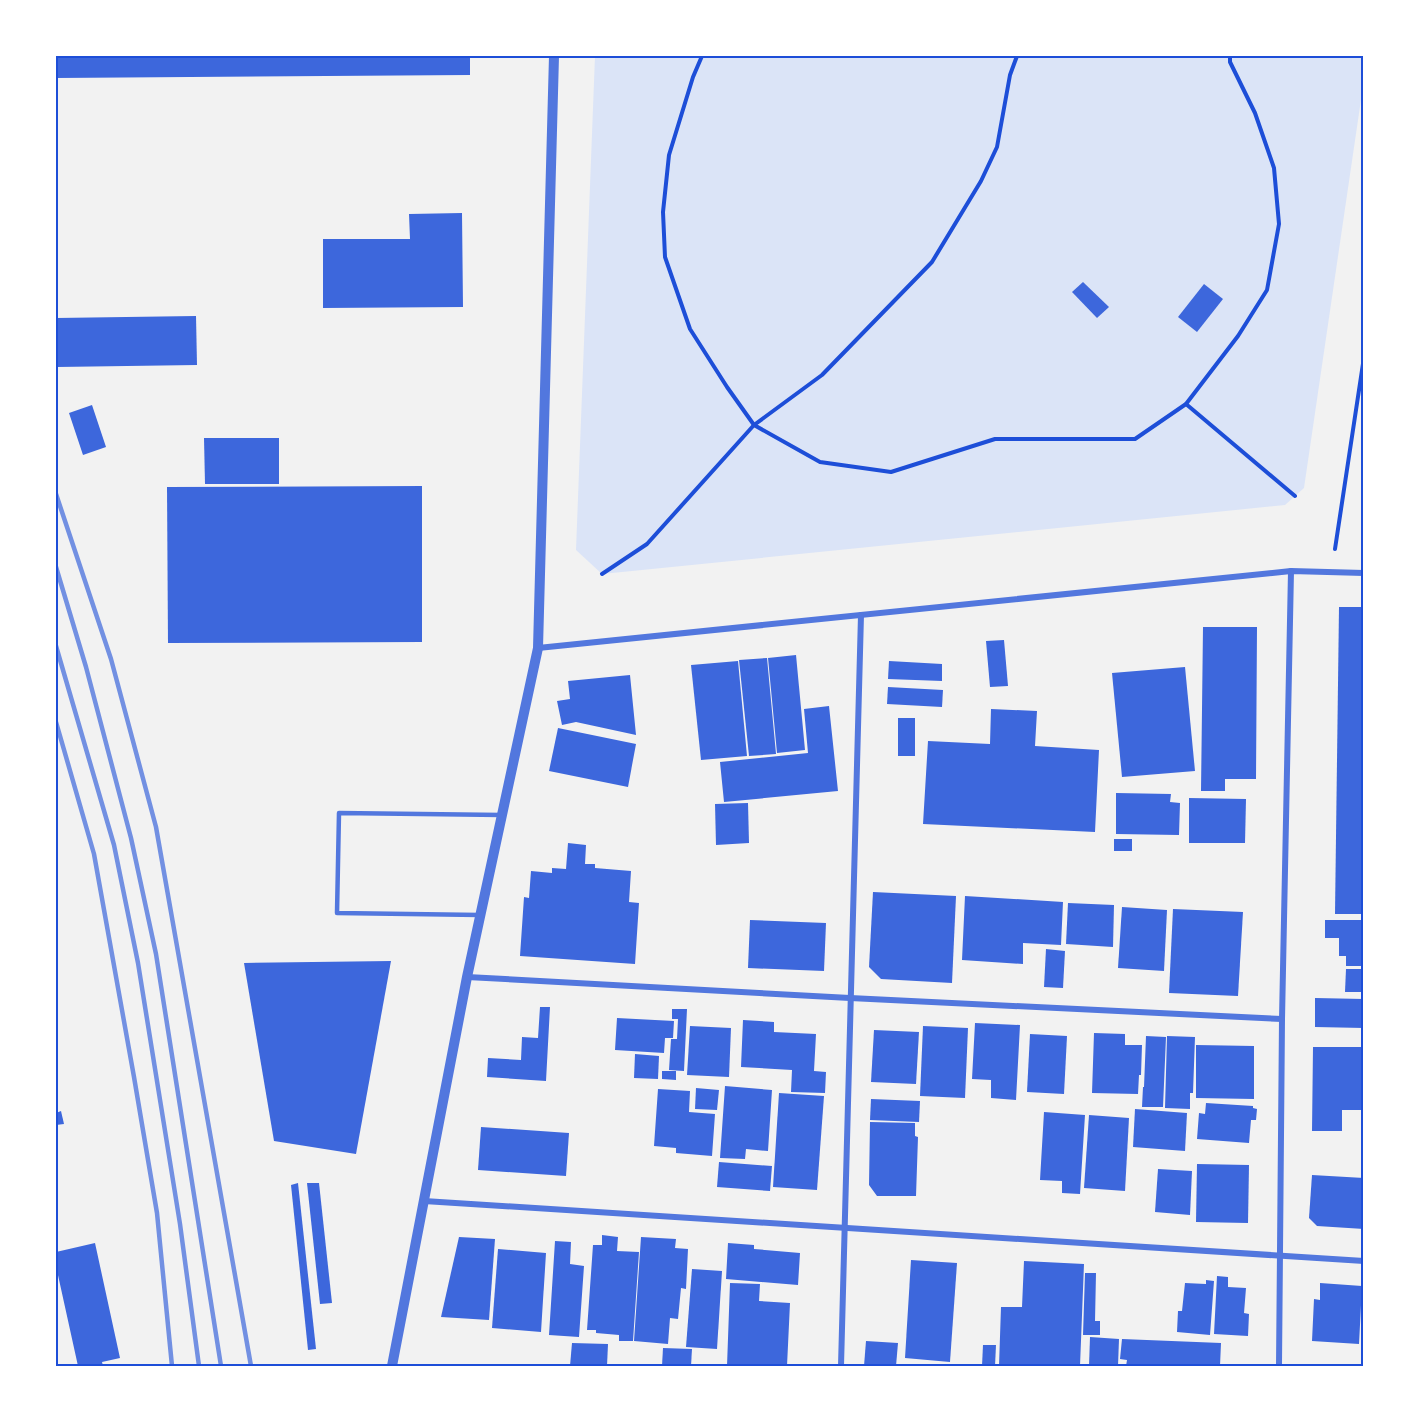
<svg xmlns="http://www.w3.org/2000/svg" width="1419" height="1422" font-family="Bitter,serif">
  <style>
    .green { fill: #dbe4f7 }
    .building { fill: #3d67dc }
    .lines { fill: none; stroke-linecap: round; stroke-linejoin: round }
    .path { stroke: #1d4ed8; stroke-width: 4 }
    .service { stroke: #5277de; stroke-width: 4.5 }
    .minor { stroke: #5277de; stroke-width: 6 }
    .tertiary { stroke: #5277de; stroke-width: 10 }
    .rail { stroke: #7290e2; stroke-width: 4.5 }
    .neatline { fill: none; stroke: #1d4ed8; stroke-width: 2 }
  </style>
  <rect width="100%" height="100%" fill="#f2f2f2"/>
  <path class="green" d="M595,56H1363V86L1304,488L1285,505L602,574L576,550Z"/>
  <g class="building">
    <path d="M56,56H470V75L56,78Z"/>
    <path d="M462,213L463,307L323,308V239H410L409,214Z"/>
    <path d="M1083,282L1109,307L1097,318L1072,292Z"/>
    <path d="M1204,284L1223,299L1197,332L1178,317Z"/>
    <path d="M196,316L197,365L57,367L56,318Z"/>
    <path d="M92,405L106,447L83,455L69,413Z"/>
    <path d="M204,438H279V484H205Z"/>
    <path d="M422,486V642L168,643L167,487Z"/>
    <path d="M1339,607H1364V914H1335Z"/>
    <path d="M1203,627H1257L1256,779H1225V791H1201Z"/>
    <path d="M1004,640L1008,686L990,687L986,641Z"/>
    <path d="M796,655L805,750L777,753L768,658Z"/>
    <path d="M767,658L776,754L749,756L739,660Z"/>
    <path d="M738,661L747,756L701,760L691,665Z"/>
    <path d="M889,661L942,664V681L888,679Z"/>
    <path d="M1185,667L1195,771L1122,777L1112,673Z"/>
    <path d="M630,675L636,735L576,722L562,725L557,701L570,699L568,681Z"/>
    <path d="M888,687L943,690L942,707L887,704Z"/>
    <path d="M829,706L838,791L724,802L720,762L808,753L804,709Z"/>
    <path d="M991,709L1037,711L1035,746L1099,750L1095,832L923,824L928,741L990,744Z"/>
    <rect x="898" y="718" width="17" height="38"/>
    <path d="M558,728L636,744L628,787L549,771Z"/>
    <path d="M1116,793L1171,794L1170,802L1180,803L1179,835L1116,834Z"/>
    <path d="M1189,798L1246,799L1245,843H1189Z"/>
    <path d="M748,803L749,843L716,845L715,804Z"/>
    <rect x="1114" y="839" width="18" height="12"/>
    <path d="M568,843L586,845L585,864H595V868L631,871L629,902L639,903L635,964L520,956L524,897L529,898L531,871L552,873V868L566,869Z"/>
    <path d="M873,892L956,896L952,983L881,979L869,967Z"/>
    <path d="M965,896L1063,902L1061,945L1023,943V964L962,960Z"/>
    <path d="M1068,903L1114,905L1113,947L1066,944Z"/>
    <path d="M1122,907L1167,910L1164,971L1118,968Z"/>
    <path d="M1173,909L1243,912L1238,996L1169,993Z"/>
    <path d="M750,920L826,923L824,971L748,968Z"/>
    <path d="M1325,920H1364V966H1346V956H1339V938H1325Z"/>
    <path d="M1046,949L1065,951L1063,988L1044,987Z"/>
    <path d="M391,961L356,1154L274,1141L244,963Z"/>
    <path d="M1346,969H1364V992H1345Z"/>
    <path d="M1315,998L1364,999V1028L1315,1027Z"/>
    <path d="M540,1007H550L546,1081L487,1077L488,1058L521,1060L522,1037L538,1038Z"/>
    <path d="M672,1009H687L684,1071L669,1070L671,1039H677L678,1019H672Z"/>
    <path d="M617,1018L674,1021L673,1038H665L664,1053L615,1050Z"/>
    <path d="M743,1020L774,1022V1032L816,1034L814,1071L826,1072L825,1093L791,1092L792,1070L741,1067Z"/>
    <path d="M975,1023L1020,1025L1016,1100L991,1098V1080L972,1079Z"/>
    <path d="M690,1026L731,1028L729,1077L687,1075Z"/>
    <path d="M923,1026L968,1028L965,1098L920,1096Z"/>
    <path d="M874,1030L919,1032L916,1084L871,1082Z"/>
    <path d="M1094,1033L1125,1034V1045H1142L1141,1075H1139L1138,1094L1092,1093Z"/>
    <path d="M1030,1034L1067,1036L1064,1094L1027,1092Z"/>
    <path d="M1146,1036L1166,1037L1163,1107H1142L1143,1087H1144Z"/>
    <path d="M1167,1036L1195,1037L1193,1093H1190V1109L1165,1108Z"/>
    <path d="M1196,1045L1254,1046V1099L1196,1098Z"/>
    <path d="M1313,1047H1364V1110H1342V1131H1312Z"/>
    <path d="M635,1054L659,1056L658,1079L634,1078Z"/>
    <path d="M662,1071H676V1080L662,1079Z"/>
    <path d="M725,1086L772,1090L768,1151L746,1149L745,1159L720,1158Z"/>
    <path d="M696,1088L719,1090L717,1110L695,1109Z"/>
    <path d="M658,1089L690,1091L689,1112L715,1114L712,1156L676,1153V1148L654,1146Z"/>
    <path d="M779,1093L824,1096L817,1190L773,1187Z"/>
    <path d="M871,1099L920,1101L919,1122L870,1120Z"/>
    <path d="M1206,1103L1253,1106V1108L1257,1109L1256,1120H1251L1249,1143L1197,1139L1199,1113L1205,1114Z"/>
    <path d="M1135,1109L1187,1113L1185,1151L1133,1147Z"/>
    <path d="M61,1111L64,1124L56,1125V1113Z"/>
    <path d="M1044,1112L1085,1115L1080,1194L1062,1193V1181L1040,1180Z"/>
    <path d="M1089,1115L1129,1118L1125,1191L1084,1188Z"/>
    <path d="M870,1122L915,1123V1136L918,1137L916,1196H877L869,1185Z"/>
    <path d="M481,1127L569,1133L566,1176L478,1170Z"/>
    <path d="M719,1162L772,1166L770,1191L717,1187Z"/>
    <path d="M1197,1164L1249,1165L1248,1223L1196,1222Z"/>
    <path d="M1158,1169L1192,1171L1190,1215L1155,1212Z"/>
    <path d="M1312,1175L1364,1178V1229L1317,1226L1309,1218Z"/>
    <path d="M298,1183L316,1349L308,1350L291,1185Z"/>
    <path d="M307,1183H319L332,1303L320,1304Z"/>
    <path d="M602,1235L618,1237L617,1251L639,1252L633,1341H619V1335L596,1333V1330H587L593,1245H602Z"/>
    <path d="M459,1237L495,1239L489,1320L441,1317Z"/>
    <path d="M641,1237L676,1239L675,1248L688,1249L686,1289L681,1288L678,1319L670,1318L668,1344L634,1341Z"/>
    <path d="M555,1241L571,1242L570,1264L584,1266L579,1337L549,1335Z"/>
    <path d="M95,1243L120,1358L102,1362L103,1366H78L56,1266V1252Z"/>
    <path d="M728,1243L754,1245V1249L800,1253L798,1285L726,1279Z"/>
    <path d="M498,1249L546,1253L541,1332L492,1328Z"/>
    <path d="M911,1260L957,1263L950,1362L905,1358Z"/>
    <path d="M1024,1261L1084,1264L1080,1366H999L1001,1307H1022Z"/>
    <path d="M692,1269L722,1271L717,1349L686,1347Z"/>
    <path d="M1085,1273H1096L1095,1321H1100V1335H1083Z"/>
    <path d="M1217,1276L1228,1277V1287L1246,1288L1244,1313L1249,1314L1248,1336L1214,1334Z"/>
    <path d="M1206,1280L1214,1281L1210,1335L1177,1332L1178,1311H1182L1185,1283L1206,1284Z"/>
    <path d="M730,1283L760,1284L759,1301L790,1303L787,1366H727Z"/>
    <path d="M1320,1283L1362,1286L1359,1344L1312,1341L1314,1299L1320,1300Z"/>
    <path d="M1090,1337L1119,1339L1118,1366H1089Z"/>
    <path d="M1122,1339L1221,1343L1220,1366H1126L1127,1360L1120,1359Z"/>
    <path d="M866,1341L898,1343L896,1366H864Z"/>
    <path d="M572,1343L608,1344L607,1366H570Z"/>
    <path d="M983,1345H996L995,1366H982Z"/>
    <path d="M663,1348L692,1349L691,1366H662Z"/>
  </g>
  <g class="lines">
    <g class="path">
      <path d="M702,56L693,77L669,155L663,212L665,257L690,329L727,387L754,425L820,462L891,472L995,439H1135L1186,404L1238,336L1267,290L1279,224L1274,168L1255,113L1230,62V56"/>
      <path d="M1186,404L1295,496"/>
      <path d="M1335,549L1364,357"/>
      <path d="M602,574L647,544L754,425L822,375L932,262L981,181L997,147L1010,75L1017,56"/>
    </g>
    <path class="service" d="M480,915L337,913L339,813L502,815"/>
    <g class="minor">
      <path d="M538,648L1291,571L1364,573"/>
      <path d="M467,977L850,998L1282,1019"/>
      <path d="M424,1201L1364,1261"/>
      <path d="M841,1366L861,615"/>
      <path d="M1279,1366L1282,1019L1291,571"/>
    </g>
    <path class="tertiary" d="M392,1366L467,977L538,648L554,56"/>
    <g class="rail">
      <path d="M56,494L111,659L156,827L251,1366"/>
      <path d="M56,567L86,667L131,838L156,954L221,1366"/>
      <path d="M56,646L114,845L138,963L180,1224L199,1366"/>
      <path d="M56,722L94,854L134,1077L157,1213L172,1366"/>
    </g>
  </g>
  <rect width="1419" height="1422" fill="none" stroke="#ffffff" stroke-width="114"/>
  <rect x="57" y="57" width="1305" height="1308" class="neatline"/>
</svg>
